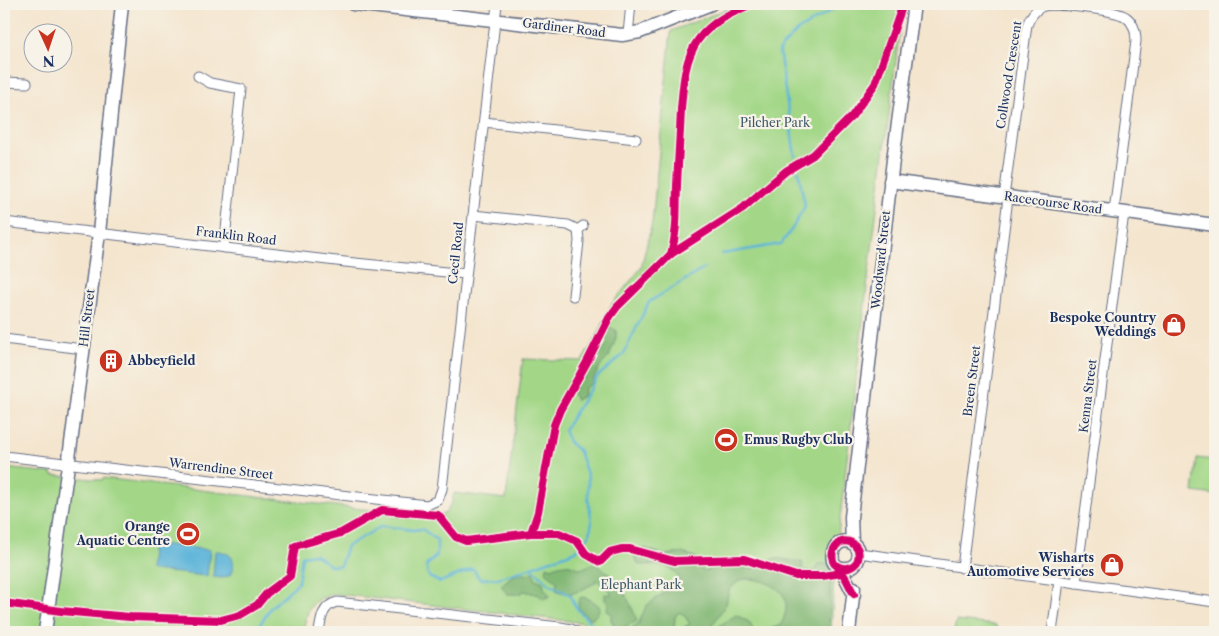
<svg xmlns="http://www.w3.org/2000/svg" width="1219" height="636" font-family="'Libre Caslon Text',serif">
  <style>
    .green { fill: #a3d787; stroke: #5f8372 }
    .forest { fill: #82b874; stroke: #4e7469 }
    .water { fill: #5cb4d9; stroke: #3c729c }
    .lines { fill: none; stroke-linecap: round; stroke-linejoin: round }
    .stream { stroke: #5cb4d9; stroke-width: 2.5 }
    .street-casing { stroke: #676f85; stroke-width: 11 }
    .secondary-casing { stroke: #676f85; stroke-width: 15 }
    .street { stroke: #fff; stroke-width: 9 }
    .secondary { stroke: #fff; stroke-width: 12 }
    .cycleway-casing { stroke: #f7f3e8; stroke-width: 11 }
    .cycleway { stroke: #d6006c; stroke-width: 8 }
    .labels { text-anchor: middle; stroke-width: 4.5; stroke-linejoin: round; paint-order: stroke }
    .street-label { font-size: 12px; fill: #1b2f5e; stroke: #f7f3e8 }
    .park-label { font-size: 12px; fill: #3d5968; stroke: #f7f3e8 }
    .poi-label { font-size: 12px; font-weight: bold; fill: #1b2f5e; stroke: #f7f3e8; text-anchor: end }
  </style>
  <rect width="100%" height="100%" fill="#f7f3e8"/>
  <filter id="ink" filterUnits="userSpaceOnUse"><feTurbulence type="fractalNoise" baseFrequency=".02" numOctaves="2"/><feDisplacementMap in="SourceGraphic" scale="10" xChannelSelector="R" yChannelSelector="G"/><feConvolveMatrix kernelMatrix="1 2 1 2 8 2 1 2 1" color-interpolation-filters="sRGB"/></filter>
  <filter id="wash" filterUnits="userSpaceOnUse"><feTurbulence type="fractalNoise" baseFrequency=".0096" numOctaves="4" result="noise"/><feDisplacementMap in="SourceGraphic" scale="20" xChannelSelector="R" yChannelSelector="G"/><feGaussianBlur stdDeviation="1.12" result="paint"/><feColorMatrix in="noise" values="0 0 0 0 0 0 0 0 0 0 0 0 0 0 0 0 0 1.4 0 .05"/><feComposite in="paint" operator="in"/></filter>
  <g filter="url(#wash)">
    <rect width="100%" height="100%" fill="#f4e5ce"/>
    <g class="green">
      <path d="M740,4H903L866,295L835,562L831,632H594L585,623L337,594C311,598 307,608 303,632H4V468L52,473V475L102,480L103,478L283,500L433,517L446,513L452,502L454,493L506,499L523,359L582,361L599,333L611,305L641,268L652,223L671,31Z"/>
      <path d="M1197,458L1215,460V495L1193,492Z"/>
      <path d="M956,621L996,625L997,632H954Z"/>
    </g>
    <g class="forest">
      <path d="M609,327L616,330V338L609,357L600,366L591,384L585,388L583,396L576,400L572,393L578,380L584,378L583,374L587,367L603,349L604,339Z"/>
      <path d="M644,548L665,555L682,553L695,557L703,571L710,570L723,565L752,569L775,558L802,562L803,571H814L818,564H827L831,569L829,632H761L781,625C792,602 785,588 761,581C754,579 748,578 741,580C737,582 732,587 729,590L726,604L708,632H678L680,629L690,624L684,615L679,612L675,617L674,632H632V628L639,623L646,606L680,581C671,561 657,565 639,565L634,556Z"/>
      <path d="M594,563C616,575 629,597 637,621L619,630L614,628L613,622L611,621V613L607,611L608,602L605,600V594L611,595V592L596,579L595,583C580,590 573,598 556,590L557,581L546,572L547,566L552,568C562,562 570,564 581,569Z"/>
      <path d="M533,572L536,579L543,582L544,588L550,596L543,599L539,595L524,591L519,594H507L501,585C504,583 512,575 515,575C523,573 523,576 533,572Z"/>
      <path d="M581,597C589,598 594,601 600,607C598,613 596,617 590,619L579,609L578,602Z"/>
      <path d="M736,615L749,622L754,631L753,632H714L719,626Z"/>
    </g>
    <g class="water">
      <path d="M152,543L210,550L207,576L149,570Z"/>
      <path d="M215,551C231,551 238,560 230,575L223,578L213,577Z"/>
    </g>
    <g class="lines">
      <g class="stream">
        <path d="M795,156L779,50L797,31L842,4"/>
        <path d="M722,254L781,244L792,229L805,206L798,170"/>
        <path d="M531,567L549,584L570,595C575,610 587,619 598,630"/>
        <path d="M255,632L271,607L298,583L302,556L315,554L331,566H340L347,546L382,526L413,530L422,529L437,540V555L426,566L429,577L440,582L473,569L480,579L498,578L518,572L576,551L589,536L592,522L588,499V477L579,451L569,442L564,430L598,376L623,355L649,302L705,268"/>
      </g>
    </g>
  </g>
  <g filter="url(#ink)">
    <g class="lines">
      <g class="street-casing">
        <g id="street">
          <path d="M628,34L631,4"/>
          <path d="M198,76L210,83L241,89L224,248"/>
          <path d="M4,82L27,83"/>
          <path d="M484,122L636,139"/>
          <path d="M1004,197L1027,25C1030,17 1034,11 1041,7C1052,2 1116,10 1126,17C1134,23 1136,31 1136,41L1114,211"/>
          <path d="M473,215L568,225L578,230"/>
          <path d="M4,222L345,262L466,274"/>
          <path d="M573,296L579,241L578,230L583,226"/>
          <path d="M4,339L83,349"/>
          <path d="M4,456L427,505L438,500L442,489L497,4"/>
          <path d="M859,553L1215,602"/>
          <path d="M962,568L1008,198"/>
          <path d="M1076,583L1124,213"/>
          <path d="M319,632C321,619 322,606 337,602L560,627L571,629L577,632"/>
          <path d="M1052,632L1059,581"/>
        </g>
      </g>
      <g class="secondary-casing">
        <g id="secondary">
          <path d="M353,4L622,35L640,32L711,4"/>
          <path d="M890,181L1215,225"/>
          <path d="M852,543L851,517L893,160L914,4"/>
          <path d="M839,567C846,570 852,568 857,562C865,544 842,533 834,549C832,553 832,557 833,561C835,566 835,563 838,567C845,574 849,586 854,594"/>
          <path d="M45,632L69,458L99,233L122,4"/>
          <path d="M849,632L854,588"/>
        </g>
      </g>
      <use href="#street" class="street"/>
      <use href="#secondary" class="secondary"/>
      <g class="cycleway-casing">
        <g id="cycleway">
          <path d="M671,254C678,230 676,210 677,186C678,160 680,135 681,109C683,86 684,60 698,40C711,22 732,12 752,4"/>
          <path d="M531,533H559L577,541L586,554L600,562L610,552L622,549H630L674,561L744,559L796,576H822L842,573"/>
          <path d="M839,567C846,570 852,568 857,562C865,544 842,533 834,549C832,553 832,557 833,561C835,566 835,563 838,567C845,574 849,586 854,594"/>
          <path d="M4,603L61,611L130,617L221,620L240,615L257,605L267,593L290,576L295,546L341,533L382,510L438,515L456,537L466,541L531,533L538,512L554,425L560,410L587,362L609,318L617,307L671,254L743,208L786,171L813,155L852,116L875,84L903,4"/>
        </g>
      </g>
      <use href="#cycleway" class="cycleway"/>
    </g>
  </g>
  <defs>
    <g id="shop-disc" transform="scale(1.25)"><circle r="9.5" fill="#c8321e" stroke="#f7f3e8"/><path d="M-5-2.5h2.3a2.7 3.5 0 0 1 5.4 0H5L5.5 6h-11ZM-1.5-2.5h3a1.5 2.3 0 0 0-3 0Z" fill="#fff"/></g>
    <g id="building-disc" transform="scale(1.25)"><circle r="9.5" fill="#c8321e" stroke="#f7f3e8"/><path d="M-4-6H4V6H1V3H-1V6H-4ZM-2.5-4.3h1.7v1.8h-1.7ZM.8-4.3h1.7v1.8H.8ZM-2.5-1h1.7V.8h-1.7ZM.8-1h1.7V.8H.8Z" fill="#fff"/></g>
    <g id="stadium-disc" transform="scale(1.25)"><circle r="9.5" fill="#c8321e" stroke="#f7f3e8"/><path d="M0-5a6.5 5 0 1 0 0 10a6.5 5 0 1 0 0-10ZM-3.5-1.8h7v3.6h-7Z" fill="#fff"/></g>
  </defs>
  <g fill-rule="evenodd">
    <use href="#shop-disc" x="1174" y="325"/>
    <use href="#building-disc" x="111" y="361"/>
    <use href="#stadium-disc" x="726" y="440"/>
    <use href="#stadium-disc" x="188" y="534"/>
    <use href="#shop-disc" x="1112" y="565"/>
  </g>
  <g class="labels">
    <g class="street-label">
      <text transform="translate(564 28) rotate(7)" y="4">Gardiner Road</text>
      <text transform="translate(1009 75) rotate(-81)" y="4">Collwood Crescent</text>
      <text transform="translate(1053 203) rotate(8)" y="4">Racecourse Road</text>
      <text transform="translate(236 236) rotate(7)" y="4">Franklin Road</text>
      <text transform="translate(456 253) rotate(-84)" y="4">Cecil Road</text>
      <text transform="translate(881 260) rotate(-84)" y="4">Woodward Street</text>
      <text transform="translate(87 318) rotate(-83)" y="4">Hill Street</text>
      <text transform="translate(972 381) rotate(-83)" y="4">Breen Street</text>
      <text transform="translate(1088 396) rotate(-83)" y="4">Kenna Street</text>
      <text transform="translate(221 469) rotate(7)" y="4">Warrendine Street</text>
    </g>
    <g class="park-label">
      <text x="775" y="127">Pilcher Park</text>
      <text x="641" y="589">Elephant Park</text>
    </g>
    <g class="poi-label">
      <text x="1156" y="322">Bespoke Country<tspan x="1156" dy="14">Weddings</tspan></text>
      <text x="128" y="365" text-anchor="start">Abbeyfield</text>
      <text x="744" y="444" text-anchor="start">Emus Rugby Club</text>
      <text x="170" y="531">Orange<tspan x="170" dy="14">Aquatic Centre</tspan></text>
      <text x="1094" y="562">Wisharts<tspan x="1094" dy="14">Automotive Services</tspan></text>
    </g>
  </g>
  <rect width="1219" height="636" fill="none" stroke="#f7f3e8" stroke-width="20"/>
  <g transform="translate(48 48) rotate(177)"><circle r="24" fill="#f7f3e8" stroke="#9fa5b1"/>
  <path d="M0-4L9 19L0 12L-9 19Z" fill="#c8321e"/>
  <text y="-8" font-size="14" font-weight="bold" text-anchor="middle" fill="#1b2f5e">N</text>
  </g>
</svg>
